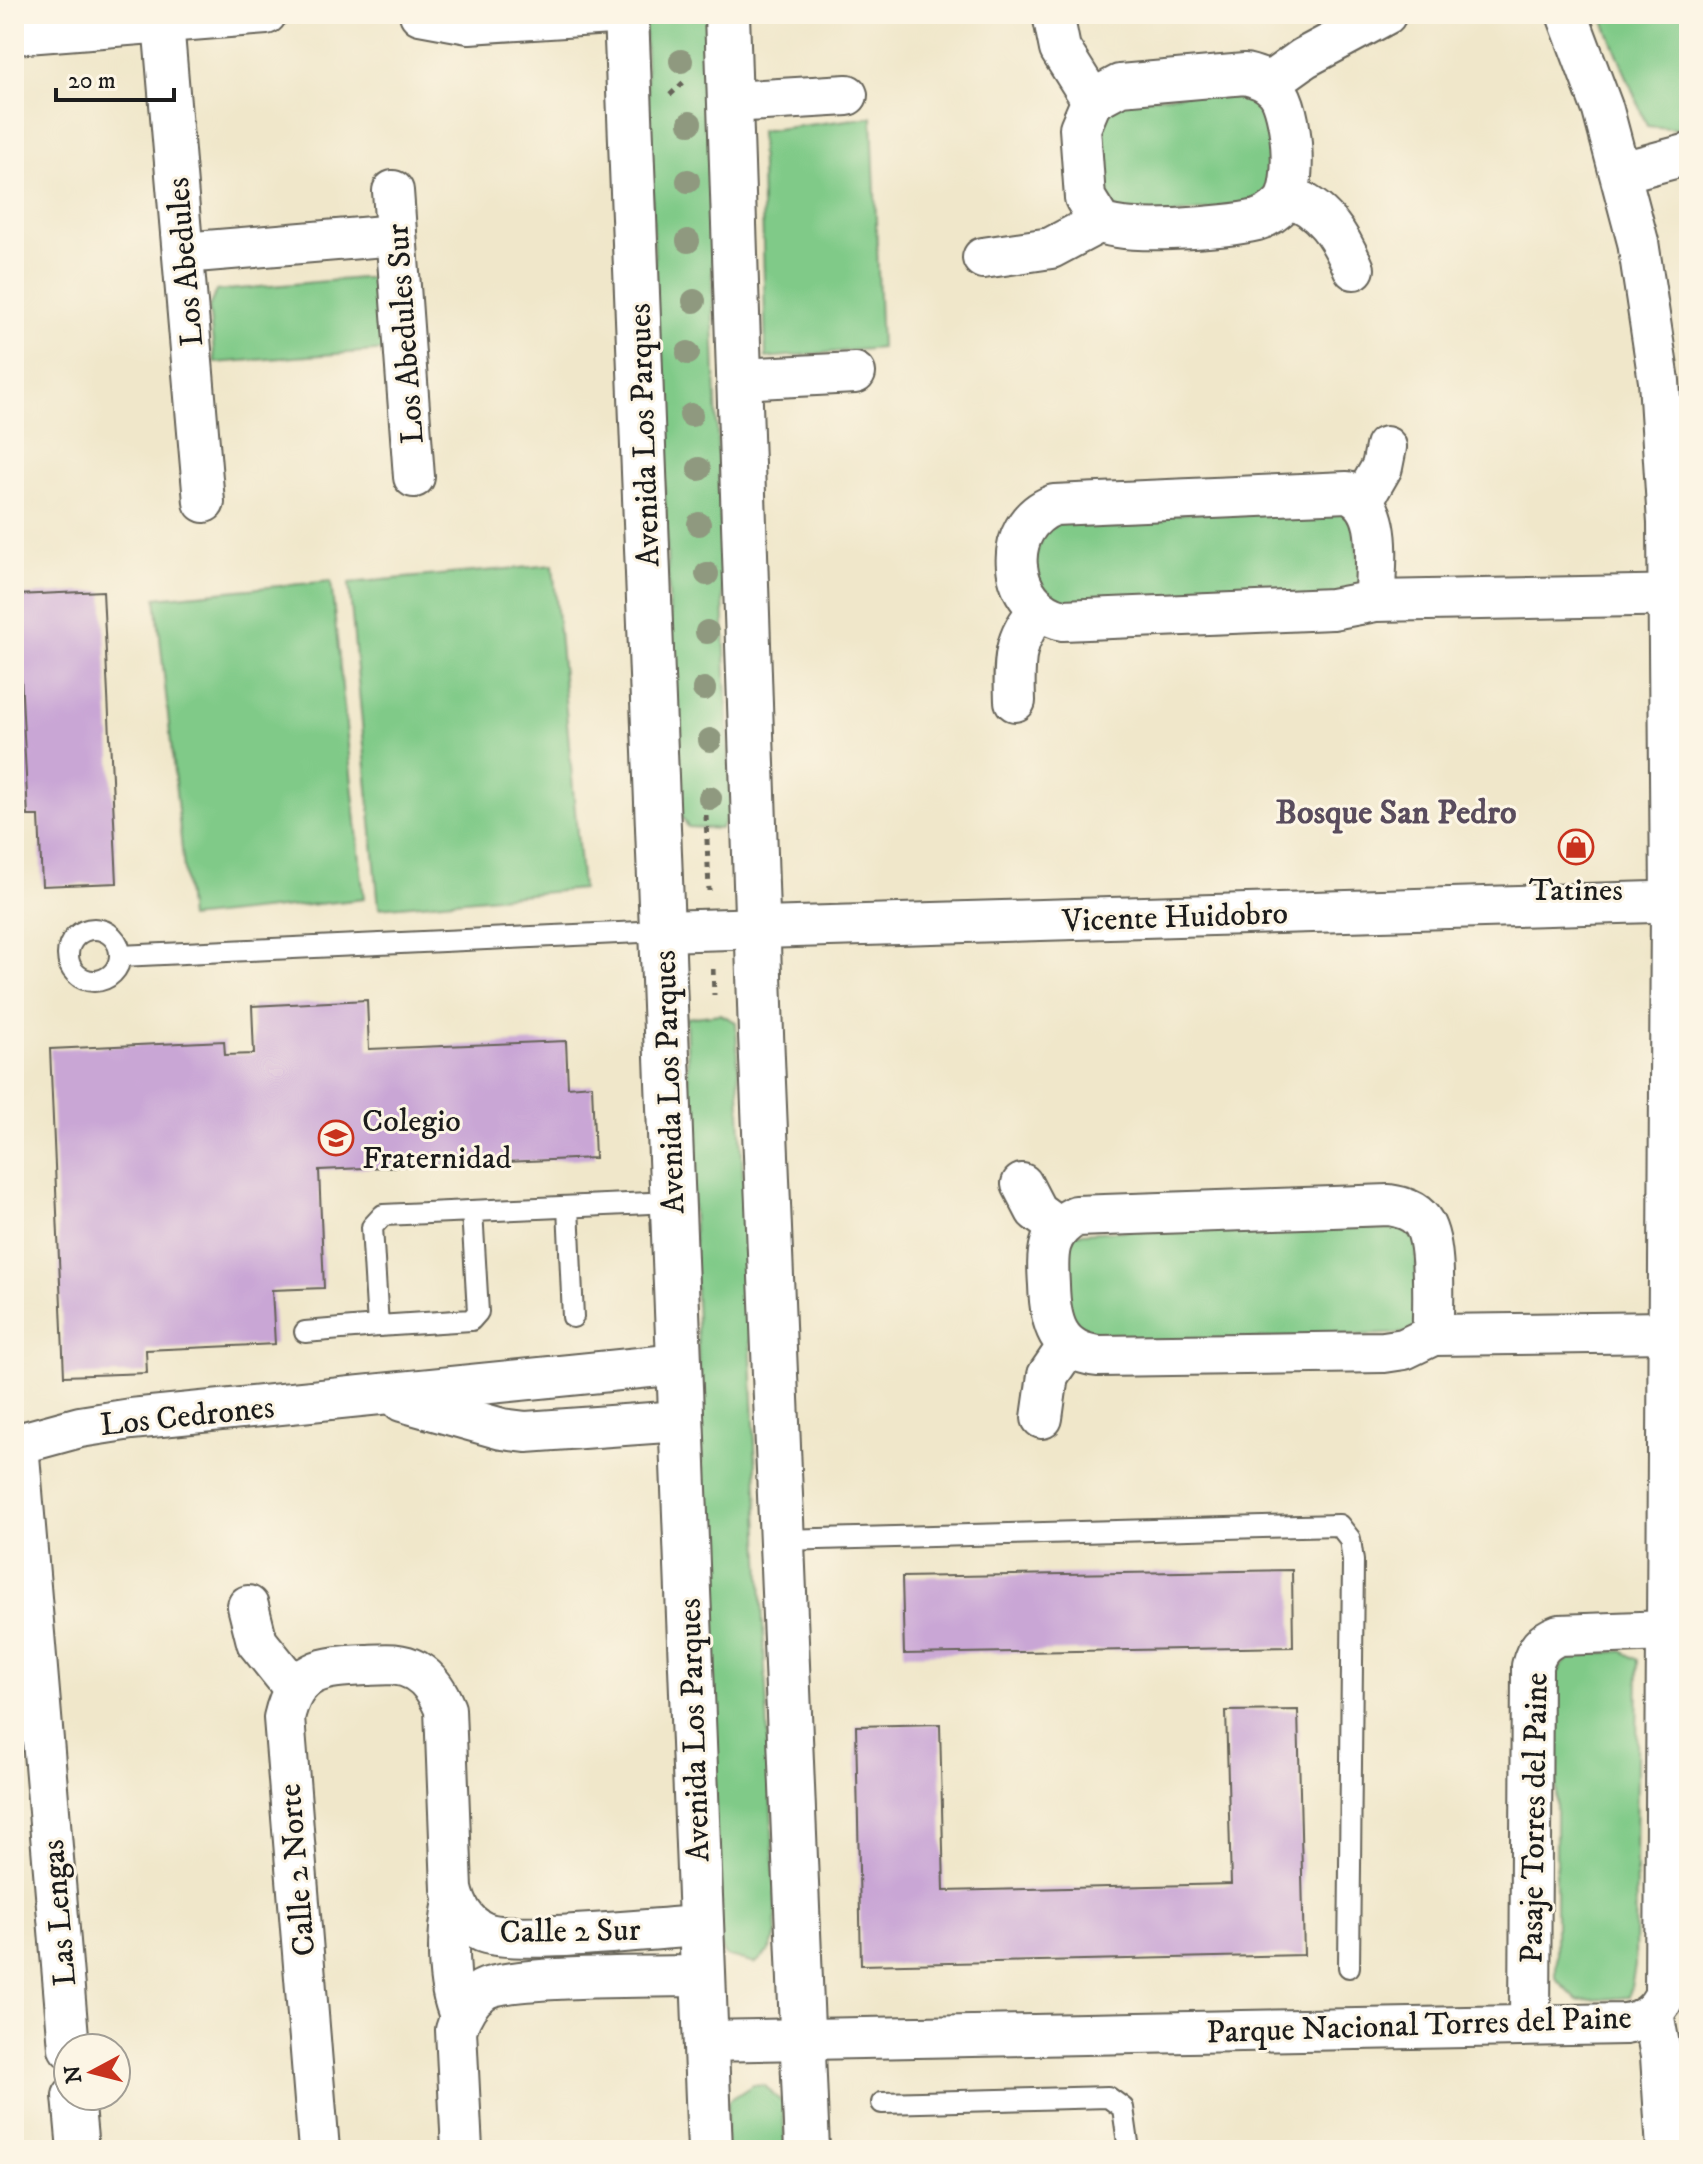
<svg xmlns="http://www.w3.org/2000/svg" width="1703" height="2164" font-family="'IM FELL DW Pica',serif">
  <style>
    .green { fill: #80ca88; stroke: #4e7352; stroke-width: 2 }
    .building { fill: #c9a6d5 }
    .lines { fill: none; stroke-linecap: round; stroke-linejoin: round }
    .service-casing { stroke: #666359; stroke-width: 24 }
    .minor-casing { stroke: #666359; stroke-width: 44 }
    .secondary-casing { stroke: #666359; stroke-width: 48 }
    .path { stroke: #666359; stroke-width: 5; stroke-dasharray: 6 6; stroke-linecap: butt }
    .service { stroke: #fff; stroke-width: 20 }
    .minor { stroke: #fff; stroke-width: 40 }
    .secondary { stroke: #fff; stroke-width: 44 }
    .tree { fill: #8f997f }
    .labels { text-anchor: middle; stroke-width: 6; stroke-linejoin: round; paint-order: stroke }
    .street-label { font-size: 32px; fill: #1c1c1c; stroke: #fcf5e5 }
    .poi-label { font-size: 32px; fill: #1c1c1c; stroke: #fcf5e5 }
    .neighbourhood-label { font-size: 34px; font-weight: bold; fill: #594c5d; stroke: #fcf5e5 }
  </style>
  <rect width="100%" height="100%" fill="#fcf5e5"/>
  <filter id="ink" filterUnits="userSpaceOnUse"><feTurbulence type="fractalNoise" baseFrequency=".0125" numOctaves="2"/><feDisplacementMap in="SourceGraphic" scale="16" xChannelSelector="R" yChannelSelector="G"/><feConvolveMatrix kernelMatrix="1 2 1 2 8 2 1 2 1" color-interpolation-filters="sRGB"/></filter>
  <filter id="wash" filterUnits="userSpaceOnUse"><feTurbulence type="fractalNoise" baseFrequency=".006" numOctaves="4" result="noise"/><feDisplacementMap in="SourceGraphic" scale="32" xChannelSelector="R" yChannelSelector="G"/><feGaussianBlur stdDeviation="1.8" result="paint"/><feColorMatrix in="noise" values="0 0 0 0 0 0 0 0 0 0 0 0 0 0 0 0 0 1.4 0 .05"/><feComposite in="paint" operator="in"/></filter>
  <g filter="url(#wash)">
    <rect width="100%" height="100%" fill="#f0e7ca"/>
    <g class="green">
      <path d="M644,14H707L713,318L731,813L720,829L688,827L678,810Z"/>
      <path d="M1601,14H1689V126L1680,129L1647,126Z"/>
      <path d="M1221,91L1252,95L1266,106L1278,177L1261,204L1131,219L1104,208L1099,110L1112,101Z"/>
      <path d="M872,117L881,348L766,358L760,131Z"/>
      <path d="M361,278H372L382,289L388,350L215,363L209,307L216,291Z"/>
      <path d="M1330,504L1352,515L1362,583L1343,596L1074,606C1029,587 1025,563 1051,522Z"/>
      <path d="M553,565L582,889L379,908L349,583Z"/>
      <path d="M331,581L364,899L189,918L156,598Z"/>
      <path d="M720,1014L736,1022L777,1934L769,1951L755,1964L726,1956L719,1942L686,1018Z"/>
      <path d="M1388,1216L1417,1233L1415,1333L1099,1345L1070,1335L1064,1234Z"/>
      <path d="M1622,1651L1638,1660L1635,1966L1629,1997L1578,2001L1556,1979V1673L1570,1656Z"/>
      <path d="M753,2085L764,2086L783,2103L785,2150H725L728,2101Z"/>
    </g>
    <g id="blocks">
      <g class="building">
        <path d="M103,591L117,883L42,886L39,816H28L17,595Z"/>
        <path d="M367,1000L369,1049L566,1041L568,1087L592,1085L595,1158L319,1170L324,1288L272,1290L275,1344L146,1350L147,1373L64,1376L50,1049L224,1041L225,1055L254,1054L252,1006Z"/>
        <path d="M1292,1570L1293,1647L904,1654L902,1577Z"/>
        <path d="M1298,1710L1304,1955L861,1965L856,1726L940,1724L944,1891L1231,1884L1226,1711Z"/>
      </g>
    </g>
  </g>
  <g filter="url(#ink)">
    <use href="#blocks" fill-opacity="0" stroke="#666359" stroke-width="2"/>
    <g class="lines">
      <g class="service-casing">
        <g id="service">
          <circle cx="94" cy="955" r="26"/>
          <path d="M120,956L662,931"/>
          <path d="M568,1207L573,1317"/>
          <path d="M472,1211L478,1312L471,1320L378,1326L372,1227L383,1215L672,1202"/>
          <path d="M305,1332L378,1326"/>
          <path d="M781,1540L1339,1525L1350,1539L1353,1561L1349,1967"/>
          <path d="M882,2103L1108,2097L1123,2108L1129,2150"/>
        </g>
      </g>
      <g class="minor-casing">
        <g id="minor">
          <path d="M420,14L469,23L611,14"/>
          <path d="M1053,14L1060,49L1092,100"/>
          <path d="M163,22L204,502"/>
          <path d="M14,34L266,14"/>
          <path d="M1245,74C1258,77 1269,81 1277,91C1292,110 1298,183 1283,203C1276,211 1267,217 1257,220C1227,227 1124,236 1100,222L1085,198L1080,128L1092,100L1120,85Z"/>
          <path d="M1269,83L1304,58L1386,14"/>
          <path d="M730,102L847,95"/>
          <path d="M1622,172L1689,154"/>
          <path d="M393,191L414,477"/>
          <path d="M1288,196C1323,208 1340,236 1354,269"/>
          <path d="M183,253L396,235"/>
          <path d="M983,258L1051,248L1100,222"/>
          <path d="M739,379L855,373"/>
          <path d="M1363,500L1382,467L1386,447"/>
          <path d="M1375,601C1374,567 1387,505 1347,492L1054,505C999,526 1007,607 1063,620L1332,609L1375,601L1689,595"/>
          <path d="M1015,701C1014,666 1012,638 1039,611"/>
          <path d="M662,931L1689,901"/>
          <path d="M1022,1184L1036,1211L1059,1228"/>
          <path d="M1389,1205C1402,1207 1414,1210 1422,1221C1438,1242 1432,1308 1433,1335L1404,1349L1384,1352L1099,1356C1057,1352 1050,1322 1049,1285C1047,1255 1046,1231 1076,1216Z"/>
          <path d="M1433,1335L1669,1332"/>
          <path d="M402,1401L502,1429L526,1432L680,1421"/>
          <path d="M1042,1418L1048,1375L1068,1346"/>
          <path d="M18,1444L69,2048"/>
          <path d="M14,1445L80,1427L131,1419L679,1364"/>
          <path d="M248,1606L257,1642L294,1688"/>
          <path d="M454,1901C447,1935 446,1983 460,2015"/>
          <path d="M1653,2013L1661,2056L1667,2150"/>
          <path d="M1530,2025L1532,1666C1536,1650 1543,1641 1559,1635L1667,1631"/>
          <path d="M705,2041L1625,2024C1645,2021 1656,2013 1665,1995L1671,902L1668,523L1659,381L1638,242L1603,110L1567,14"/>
          <path d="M73,2096L78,2150"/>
          <path d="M319,2150L284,1718C295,1668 323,1667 367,1665C384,1664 400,1662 416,1671C431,1680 438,1693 445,1709L452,1889C456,1907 465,1924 483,1932C513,1945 659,1928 700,1926"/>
          <path d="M462,2150L456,2030C461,2014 468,2000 483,1990C508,1975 663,1977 703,1976"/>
        </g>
      </g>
      <g class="secondary-casing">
        <g id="secondary">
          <path d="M626,14L710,2150"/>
          <path d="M727,14L761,1034L807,2150"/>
        </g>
      </g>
      <g class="path">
        <path d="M670,95L686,80"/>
        <path d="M706,815L709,891"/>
        <path d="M713,969L714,995"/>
      </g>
      <use href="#service" class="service"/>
      <use href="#minor" class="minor"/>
      <use href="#secondary" class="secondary"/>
    </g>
    <g class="tree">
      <circle cx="681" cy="61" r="12"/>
      <circle cx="690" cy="123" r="12"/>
      <circle cx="688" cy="181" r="12"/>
      <circle cx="688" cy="241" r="12"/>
      <circle cx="694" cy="301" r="12"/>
      <circle cx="688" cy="353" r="12"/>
      <circle cx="691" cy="415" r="12"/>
      <circle cx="699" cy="469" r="12"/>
      <circle cx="699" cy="524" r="12"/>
      <circle cx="707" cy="574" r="12"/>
      <circle cx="707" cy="632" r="12"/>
      <circle cx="704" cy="689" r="12"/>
      <circle cx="710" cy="740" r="12"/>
      <circle cx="710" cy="798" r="12"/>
    </g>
  </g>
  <defs>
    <g id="shop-ring" transform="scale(1.8)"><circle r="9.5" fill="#fcf5e5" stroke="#c8321e" stroke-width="1.5"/><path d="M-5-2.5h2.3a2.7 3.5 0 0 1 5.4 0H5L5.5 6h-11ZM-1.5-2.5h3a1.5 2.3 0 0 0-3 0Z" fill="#c8321e"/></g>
    <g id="school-ring" transform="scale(1.8)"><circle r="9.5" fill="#fcf5e5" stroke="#c8321e" stroke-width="1.5"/><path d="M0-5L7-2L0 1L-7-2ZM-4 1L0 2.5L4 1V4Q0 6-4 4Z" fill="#c8321e"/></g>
  </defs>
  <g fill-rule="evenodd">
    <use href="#shop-ring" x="1576" y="847"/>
    <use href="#school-ring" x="336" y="1138"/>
  </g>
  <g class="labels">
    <g class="street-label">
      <text transform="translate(184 262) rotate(-95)" y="11">Los Abedules</text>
      <text transform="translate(404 334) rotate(-94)" y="11">Los Abedules Sur</text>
      <text transform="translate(643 435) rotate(-92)" y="11">Avenida Los Parques</text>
      <text transform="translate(1175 916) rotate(-2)" y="11">Vicente Huidobro</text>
      <text transform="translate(668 1082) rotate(-92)" y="11">Avenida Los Parques</text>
      <text transform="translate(187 1415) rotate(-6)" y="11">Los Cedrones</text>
      <text transform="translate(693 1730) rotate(-92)" y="11">Avenida Los Parques</text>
      <text transform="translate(1533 1818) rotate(-89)" y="11">Pasaje Torres del Paine</text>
      <text transform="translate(296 1870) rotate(-95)" y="11">Calle 2 Norte</text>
      <text transform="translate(58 1913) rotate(-95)" y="11">Las Lengas</text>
      <text transform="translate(570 1930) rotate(-1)" y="11">Calle 2 Sur</text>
      <text transform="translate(1419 2024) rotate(-2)" y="11">Parque Nacional Torres del Paine</text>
    </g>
    <g class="poi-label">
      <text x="1576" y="900">Tatines</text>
      <text x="362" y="1131" text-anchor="start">Colegio<tspan x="362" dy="37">Fraternidad</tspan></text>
    </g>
    <g class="neighbourhood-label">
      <text x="1396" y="823">Bosque San Pedro</text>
    </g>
  </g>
  <rect width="1703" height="2164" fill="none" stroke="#fcf5e5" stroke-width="48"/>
  <g transform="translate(92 2072) rotate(263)"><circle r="38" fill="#fcf5e5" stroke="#a29e95" stroke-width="2"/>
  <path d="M0-6L14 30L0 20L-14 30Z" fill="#c8321e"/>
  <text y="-12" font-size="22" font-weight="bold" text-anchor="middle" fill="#1c1c1c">N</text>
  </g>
  <path d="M56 88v12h118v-12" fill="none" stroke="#1c1c1c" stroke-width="4"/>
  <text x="68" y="88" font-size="24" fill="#1c1c1c" stroke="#fcf5e5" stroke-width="6" paint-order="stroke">20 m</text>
</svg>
